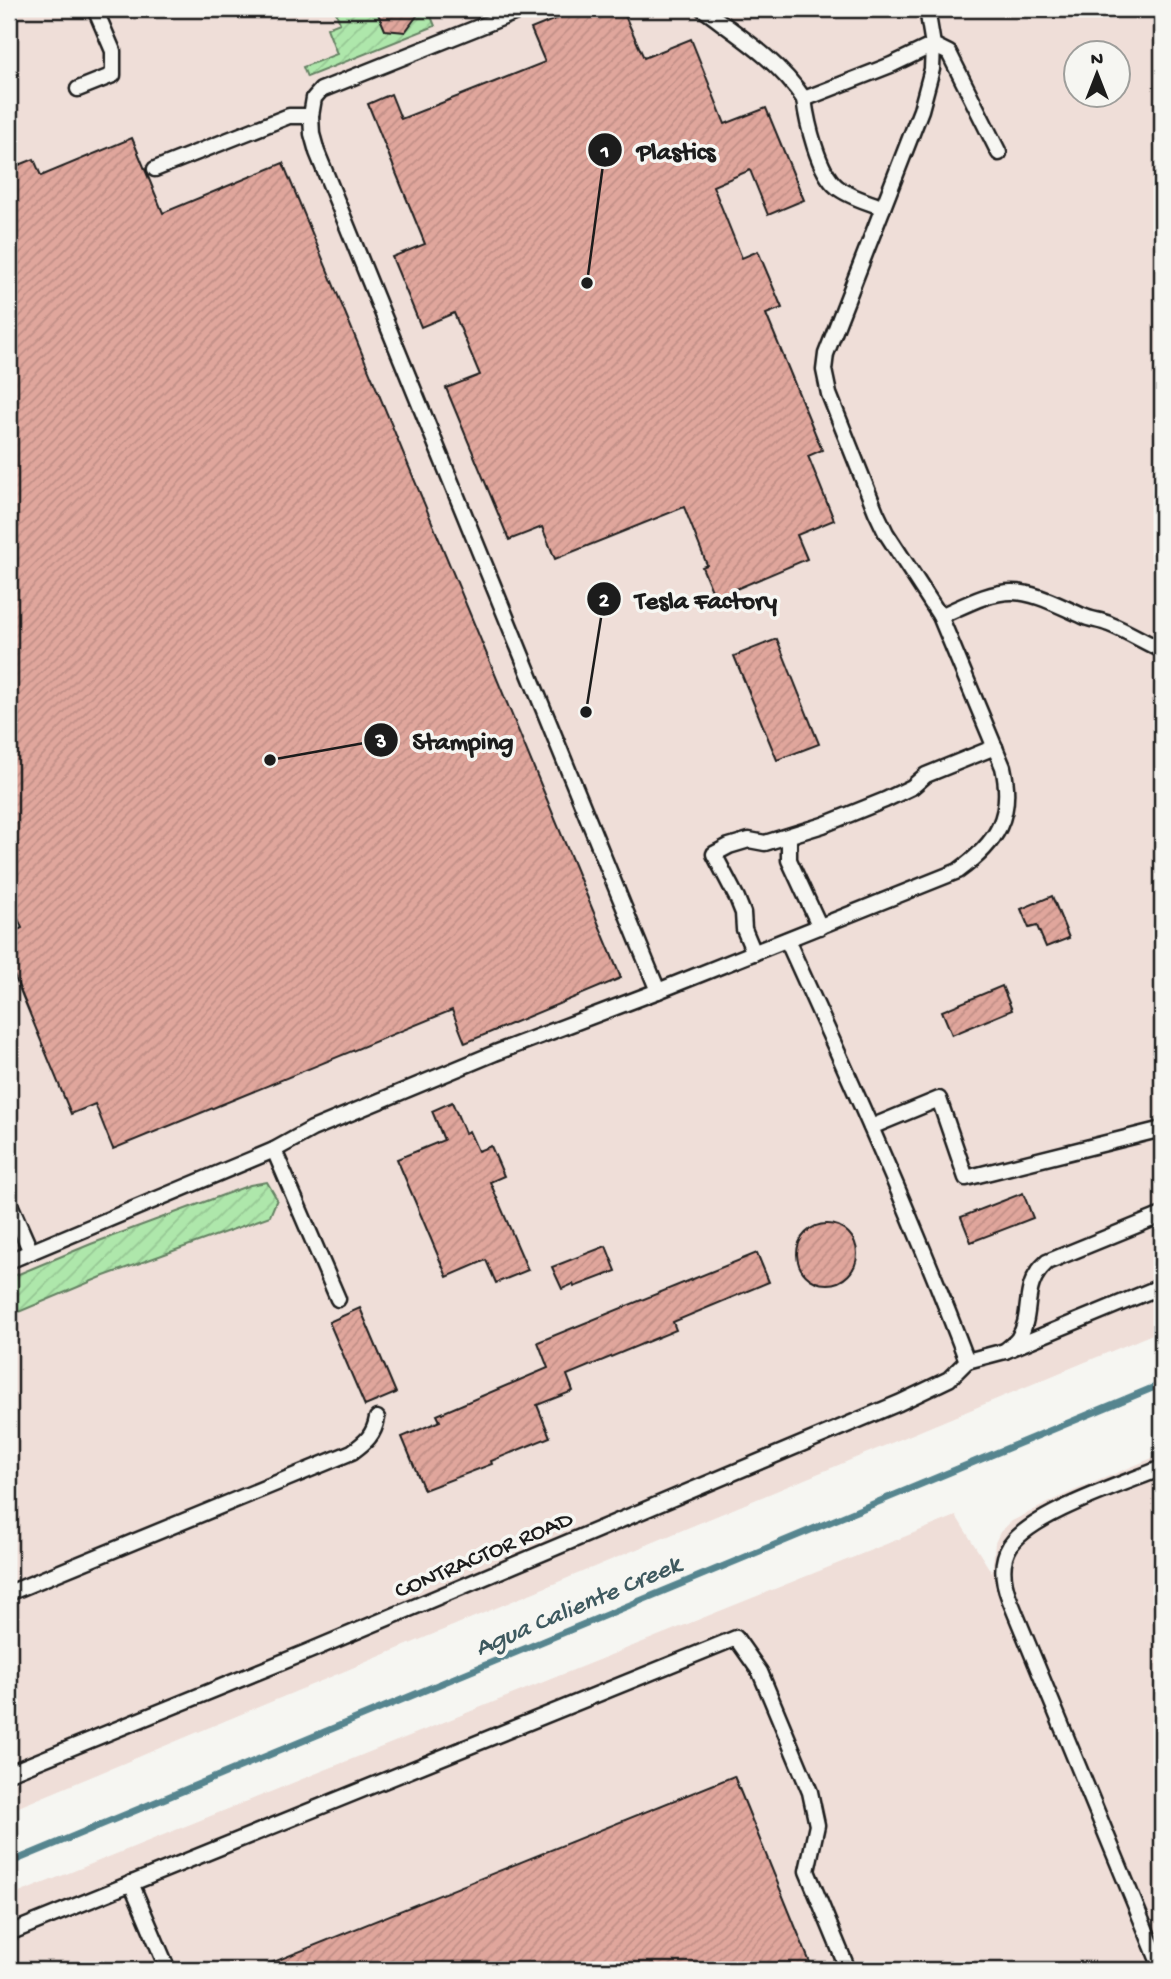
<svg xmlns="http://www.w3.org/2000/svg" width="1171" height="1979" font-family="'Gochi Hand',sans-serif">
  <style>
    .built { fill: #efded8; fill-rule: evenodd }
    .garden { fill: url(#garden-furrows); stroke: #658264; stroke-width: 2 }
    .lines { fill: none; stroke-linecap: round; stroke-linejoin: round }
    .stream { stroke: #56858f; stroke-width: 7 }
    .building { fill: url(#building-hatch); stroke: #1c1c1c; stroke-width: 2 }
    .service-casing { stroke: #1c1c1c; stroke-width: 19 }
    .service { stroke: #f6f6f2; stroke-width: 14 }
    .labels { text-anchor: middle; stroke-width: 7; stroke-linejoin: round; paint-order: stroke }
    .street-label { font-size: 24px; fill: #1c1c1c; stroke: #f6f6f2 }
    .water-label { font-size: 26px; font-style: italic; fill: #3e595f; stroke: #f6f6f2 }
    .leader { fill: none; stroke: #1c1c1c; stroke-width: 2.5 }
    .callout-dot { fill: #1c1c1c; stroke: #f6f6f2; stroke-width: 2.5 }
    .mark-label { font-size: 21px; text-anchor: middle; font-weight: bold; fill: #fff }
    .callout-label { font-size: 26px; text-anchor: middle; font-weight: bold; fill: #1c1c1c; stroke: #f6f6f2; stroke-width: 7; stroke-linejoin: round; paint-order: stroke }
  </style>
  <defs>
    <pattern id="garden-furrows" width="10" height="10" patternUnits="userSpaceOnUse" patternTransform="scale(1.75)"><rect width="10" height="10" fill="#aee7ab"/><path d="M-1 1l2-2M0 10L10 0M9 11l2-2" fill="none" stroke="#95c693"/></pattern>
    <pattern id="building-hatch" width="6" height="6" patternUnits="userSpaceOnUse" patternTransform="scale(1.75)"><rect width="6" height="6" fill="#e0a69c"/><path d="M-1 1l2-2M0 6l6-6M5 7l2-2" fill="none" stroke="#c08e86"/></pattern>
  </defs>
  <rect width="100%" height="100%" fill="#f6f6f2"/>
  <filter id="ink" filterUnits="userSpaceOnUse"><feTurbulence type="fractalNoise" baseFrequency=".0143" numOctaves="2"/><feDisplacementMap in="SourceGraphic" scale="14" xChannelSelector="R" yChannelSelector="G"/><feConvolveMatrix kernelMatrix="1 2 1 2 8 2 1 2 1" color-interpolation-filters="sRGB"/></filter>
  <g filter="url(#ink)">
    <g class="built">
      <path d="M9,9H1149L1162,41V1330L9,1811ZM1076,52H1118V94H1076Z"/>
      <path d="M1162,1454V1970H9V1897L956,1516L992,1573L995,1543L1000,1532L1012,1521L1064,1495Z"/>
    </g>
    <g class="garden">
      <path d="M347,9H428L435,26L307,77L303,67L337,54L327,28L340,23L336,13Z"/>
      <path d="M267,1182L277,1199L270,1216L104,1276L9,1316V1278L91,1244L250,1185Z"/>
    </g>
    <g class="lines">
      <path class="stream" d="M9,1863L1162,1384"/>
    </g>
    <g class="building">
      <path d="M376,9H422L405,32L385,30Z"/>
      <path d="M580,9H622L644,58L691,39L725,124L766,108L804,200L768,215L750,170L713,186L742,258L758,251L782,308L766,314L822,450L808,456L834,520L797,535L807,559L715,598L702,567L707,565L684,507L555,559L542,527L509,540L446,388L480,375L454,313L421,327L392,257L425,244L368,104L391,94L401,119L545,62L531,29Z"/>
      <path d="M132,138L163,213L283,163L621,978L465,1043L452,1010L113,1149L95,1104L71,1114L9,963V934L22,928L9,897V169L34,159L41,176Z"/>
      <path d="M777,639L819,744L777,760L734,656Z"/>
      <path d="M1052,896L1069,938L1046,947L1037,926L1029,928L1021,909Z"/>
      <path d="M1002,986L1012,1010L952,1035L942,1011Z"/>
      <path d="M452,1102L465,1133L469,1131L478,1151L491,1146L504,1176L490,1182L528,1270L496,1283L486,1260L447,1277L397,1159L444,1140L432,1111Z"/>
      <path d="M1023,1193L1033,1218L971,1242L961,1217Z"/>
      <circle cx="827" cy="1254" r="30"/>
      <path d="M606,1246L616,1271L574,1287L573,1284L562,1289L552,1267Z"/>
      <path d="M757,1253L769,1282L673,1322L676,1330L567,1375L573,1391L537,1405L550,1437L491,1461L492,1464L424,1490L402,1437L440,1421L437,1415L548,1368L538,1342Z"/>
      <path d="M360,1308L396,1393L365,1406L329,1322Z"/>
      <path d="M734,1776L813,1970H257L256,1969Z"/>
    </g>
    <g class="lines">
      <g class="service-casing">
        <g id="service">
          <path d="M927,9L933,45L949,53L999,153"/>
          <path d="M78,89L113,75V51L95,9"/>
          <path d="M804,99C807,122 818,172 837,187C849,197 869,202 883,208"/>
          <path d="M311,116L312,134L317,152L658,991"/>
          <path d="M155,169L289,116H311L314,98L321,90L524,9"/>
          <path d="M940,616C962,607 987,592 1012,592C1036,592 1061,607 1083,616C1091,620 1100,620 1109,624C1127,631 1144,642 1162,650"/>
          <path d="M789,837V860L820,927"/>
          <path d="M787,940C850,1079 913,1218 967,1361"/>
          <path d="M754,953L744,929L743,913L737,898L714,854L729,846L749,840L765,843L823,825L885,800L912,787L926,775L995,747"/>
          <path d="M871,1127L939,1099L966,1178L1162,1129"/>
          <path d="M274,1150L338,1299"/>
          <path d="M9,1202L31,1252"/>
          <path d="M9,1261L274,1150L312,1129L495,1053L658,991L958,871C997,843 1014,816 1003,767L940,616L886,533L876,512L829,394L824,370L826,354L921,110L932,69L933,45L891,65L804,99C778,60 739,36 703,9"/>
          <path d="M1005,1351C1009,1347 1015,1343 1018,1339C1035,1313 1019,1287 1047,1262L1162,1215"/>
          <path d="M967,1361L1005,1351L1162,1286"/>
          <path d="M1162,1468C1124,1484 1032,1513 1010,1546C1000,1562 1003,1582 1009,1598L1162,1970"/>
          <path d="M9,1593L352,1452C366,1442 374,1435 377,1418"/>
          <path d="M9,1773L307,1652L899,1403L949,1379L967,1361"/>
          <path d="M131,1883L168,1970"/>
          <path d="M9,1933L736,1638L760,1672L810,1792L817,1825L807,1871L848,1970"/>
        </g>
      </g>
      <use href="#service" class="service"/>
    </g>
  </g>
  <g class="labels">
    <g class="street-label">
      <text transform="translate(483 1553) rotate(-23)" y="8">CONTRACTOR ROAD</text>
    </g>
    <g class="water-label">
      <text transform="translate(577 1604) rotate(-23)" y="9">Agua Caliente Creek</text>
    </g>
  </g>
  <path class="leader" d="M587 283L605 150M586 712L604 599M270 760L381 740"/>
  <g class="callout-dot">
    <circle cx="587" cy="283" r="7"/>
    <circle cx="586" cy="712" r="7"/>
    <circle cx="270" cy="760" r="7"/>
    <circle cx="605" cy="150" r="18"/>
    <circle cx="604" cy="599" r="18"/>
    <circle cx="381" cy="740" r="18"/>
  </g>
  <g class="mark-label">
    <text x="605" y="157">1</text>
    <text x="604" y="606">2</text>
    <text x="381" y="747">3</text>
  </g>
  <g class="callout-label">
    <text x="676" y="159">Plastics</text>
    <text x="706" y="608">Tesla Factory</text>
    <text x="463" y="749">Stamping</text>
  </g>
  <rect width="1171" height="1979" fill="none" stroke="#f6f6f2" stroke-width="35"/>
  <rect x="18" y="18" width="1136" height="1944" fill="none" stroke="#1c1c1c" stroke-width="2.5" filter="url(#ink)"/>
  <g transform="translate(1097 74)"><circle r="33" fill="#f6f6f2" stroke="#9f9f9c" stroke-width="2"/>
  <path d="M0-5L12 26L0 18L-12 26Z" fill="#1c1c1c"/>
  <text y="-10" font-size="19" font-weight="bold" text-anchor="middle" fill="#1c1c1c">N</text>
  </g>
</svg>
